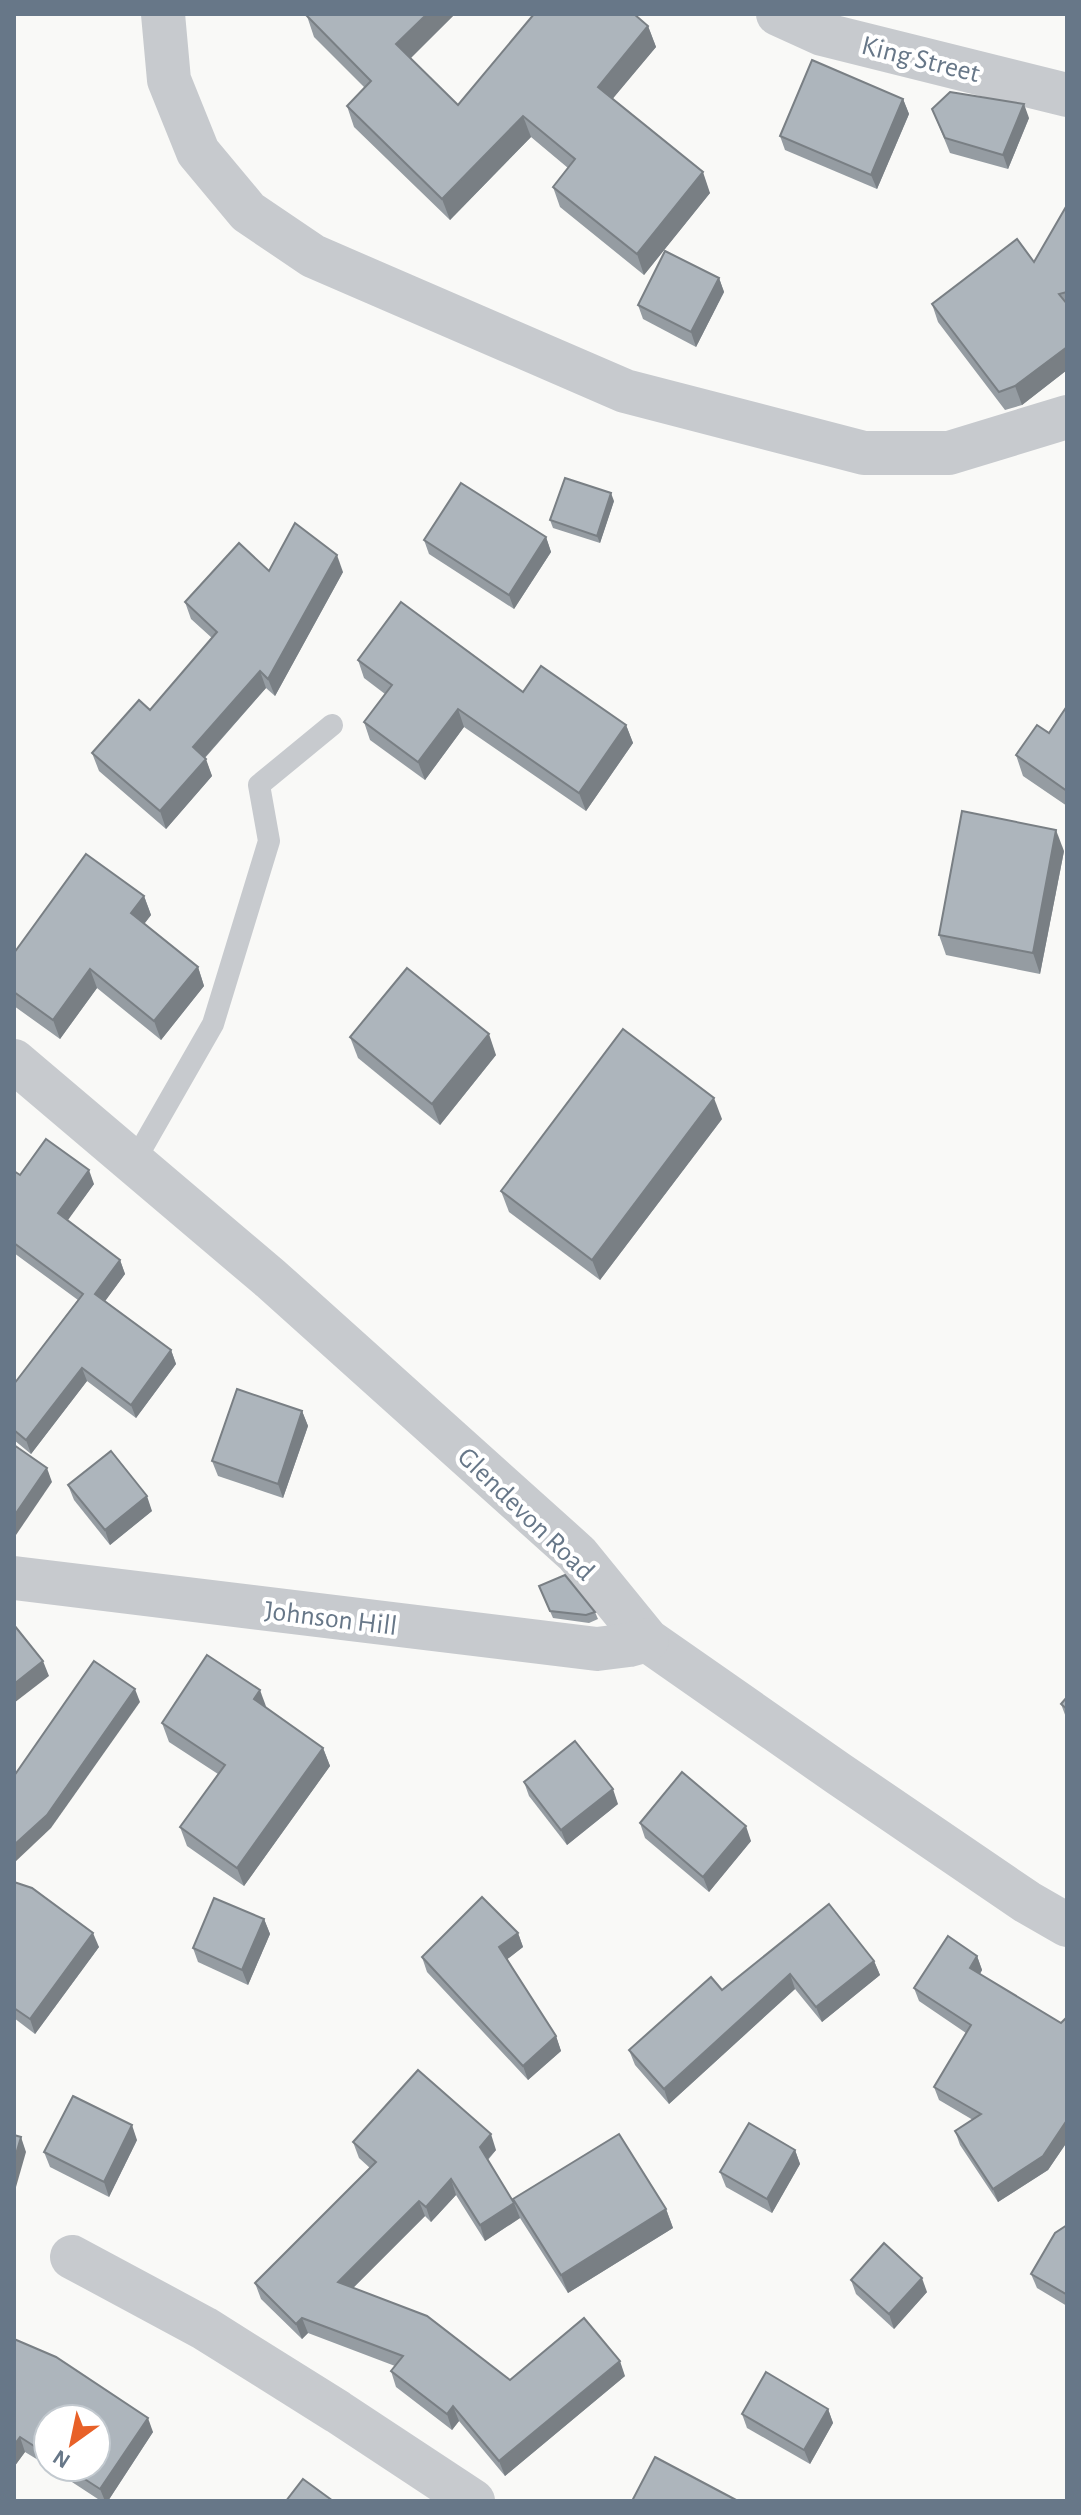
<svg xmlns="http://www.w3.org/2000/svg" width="1081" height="2515" font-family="'Alegreya Sans',sans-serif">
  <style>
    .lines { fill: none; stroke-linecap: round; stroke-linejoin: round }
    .service { stroke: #c7cace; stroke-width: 22 }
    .minor { stroke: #c7cace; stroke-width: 44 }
    .tertiary { stroke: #c7cace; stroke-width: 44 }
    .wall { fill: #959ca2 }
    .shaded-wall { fill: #797f84 }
    .building { fill: #adb5bc; stroke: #797f84; stroke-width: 2 }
    .labels { text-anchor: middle; stroke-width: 8; stroke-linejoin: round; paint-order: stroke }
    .street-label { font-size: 28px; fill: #677788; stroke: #fff }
  </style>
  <rect width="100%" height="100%" fill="#f9f9f7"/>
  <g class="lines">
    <path class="service" d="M134,1162L213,1024L269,841L259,785L332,725"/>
    <g class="minor">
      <path d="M163,14L169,80L198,152L248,212L313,256L625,391L864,453H949L1067,417"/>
      <path d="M14,1061L271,1279L577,1554L647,1640L839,1774L1027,1902L1067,1925"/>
      <path d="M14,1578L597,1649L629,1645L647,1640"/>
      <path d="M72,2257L204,2328L338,2412L473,2501"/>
    </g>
    <path class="tertiary" d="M778,14L822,34L1067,95"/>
  </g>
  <g class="wall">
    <path d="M309,14H453V16L410,58L458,105L648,26L656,47L612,99L710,193L644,275L560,207L553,187L568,168L531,137L450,220L354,127L347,106L365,88L314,37L307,16Z"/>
    <path d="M903,99L909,114L877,189L785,150L780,136Z"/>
    <path d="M932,109L1029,118L1008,169L950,153Z"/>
    <path d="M1067,205V370L1022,405L1005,410L938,322L932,304L1034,262Z"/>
    <path d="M719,278L724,292L696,347L643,319L638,305Z"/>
    <path d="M614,501L600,543L553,528L550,520Z"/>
    <path d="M546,537L551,552L514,609L429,554L424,540Z"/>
    <path d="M269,571L343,572L275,696L266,688L205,758L212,776L166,829L99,771L92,753L150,710L212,638L191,619L185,602Z"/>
    <path d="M358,660L523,692L626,725L633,743L586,811L464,727L425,780L370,740L364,722L385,694L364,678Z"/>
    <path d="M1067,706V806L1023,776L1016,755L1049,733Z"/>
    <path d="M1064,851L1040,974L946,955L939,935Z"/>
    <path d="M144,896L151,915L144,924L198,967L204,986L161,1040L97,988L60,1039L14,1006V953Z"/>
    <path d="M350,1037L496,1055L440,1125L358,1058Z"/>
    <path d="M722,1119L600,1280L509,1212L501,1191Z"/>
    <path d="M14,1171L20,1175L94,1184L67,1220L120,1260L125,1274L105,1301L171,1350L176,1364L136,1418L87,1381L31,1454L14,1440V1384L78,1300L14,1253Z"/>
    <path d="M302,1411L308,1426L283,1498L218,1476L212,1461Z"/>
    <path d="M68,1485L152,1511L110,1545L74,1500Z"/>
    <path d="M539,1586L595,1612L598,1619L589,1623L553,1618Z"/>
    <path d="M1067,1697V1720L1061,1704Z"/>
    <path d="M266,1708L323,1748L330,1766L244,1886L187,1846L180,1827L218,1774L169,1742L162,1723Z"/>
    <path d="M524,1782L618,1804L567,1845L529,1796Z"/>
    <path d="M640,1823L751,1841L709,1892L645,1838Z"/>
    <path d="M14,1882L99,1947L35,2034L14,2018Z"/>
    <path d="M829,1904L874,1961L880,1975L822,2022L795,1989L669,2104L635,2065L629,2050L722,1990Z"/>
    <path d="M264,1919L270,1934L248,1985L198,1962L193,1948Z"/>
    <path d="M518,1933L523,1947L507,1959L556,2036L561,2051L528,2080L427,1972L422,1957Z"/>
    <path d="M977,1956L982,1970L980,1974L1061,2023L1067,2017V2142L1048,2170L998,2202L960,2145L955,2131L973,2120L939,2100L934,2087L966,2033L919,2001L914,1988Z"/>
    <path d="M137,2140L109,2197L50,2167L44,2152Z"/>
    <path d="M353,2142L496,2150L488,2160L514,2203L666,2209L673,2228L568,2293L520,2218L485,2241L456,2195L431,2222L425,2216L353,2288L510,2380L625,2376L505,2476L459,2421L452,2430L396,2387L391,2371L395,2366L308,2333L302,2339L261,2299L255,2283L370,2168L359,2158Z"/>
    <path d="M795,2150L800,2164L772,2213L726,2187L720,2172Z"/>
    <path d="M1067,2225V2306L1037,2288L1031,2274Z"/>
    <path d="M851,2280L927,2292L894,2329L856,2294Z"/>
    <path d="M14,2339L153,2432L108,2501H101L49,2467H96L48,2419V2466L25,2452L14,2467Z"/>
    <path d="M828,2409L833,2423L810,2464L747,2428L742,2414Z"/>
  </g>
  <g class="shaded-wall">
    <path d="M427,14H453V16L404,65L396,44Z"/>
    <path d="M648,26L656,47L605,108L598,87Z"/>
    <path d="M903,99L909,114L877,189L871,175Z"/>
    <path d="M1024,104L1029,118L1008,169L1003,155Z"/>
    <path d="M523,116L531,137L450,220L442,199Z"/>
    <path d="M703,172L710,193L644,275L637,254Z"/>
    <path d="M719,278L724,292L696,347L691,332Z"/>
    <path d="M1067,347V370L1022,405L1015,386Z"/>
    <path d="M611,493L614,501L600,543L597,536Z"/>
    <path d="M546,537L551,552L514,609L509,595Z"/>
    <path d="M337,555L343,572L275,696L268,679Z"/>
    <path d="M260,671L266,688L199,764L193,747Z"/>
    <path d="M458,709L464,727L425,780L418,762Z"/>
    <path d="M626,725L633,743L586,811L579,793Z"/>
    <path d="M206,759L212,776L166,829L160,811Z"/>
    <path d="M1056,830L1064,851L1040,974L1033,953Z"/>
    <path d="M144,896L151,915L138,932L131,913Z"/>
    <path d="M198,967L204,986L161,1040L154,1021Z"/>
    <path d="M90,969L97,988L60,1039L53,1020Z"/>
    <path d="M489,1034L496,1055L440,1125L432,1104Z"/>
    <path d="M714,1098L722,1119L600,1280L592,1260Z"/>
    <path d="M89,1170L94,1184L63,1227L58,1213Z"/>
    <path d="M120,1260L125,1274L100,1308L95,1294Z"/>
    <path d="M171,1350L176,1364L136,1418L131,1405Z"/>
    <path d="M82,1368L87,1381L31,1454L26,1440Z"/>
    <path d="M302,1411L308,1426L283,1498L278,1484Z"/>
    <path d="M47,1468L52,1482L16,1535L14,1530V1516Z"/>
    <path d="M147,1496L152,1511L110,1545L105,1530Z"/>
    <path d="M43,1661L49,1676L14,1703V1684Z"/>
    <path d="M135,1689L140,1702L51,1828L14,1863V1845Z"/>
    <path d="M260,1690L267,1709L254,1699Z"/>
    <path d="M323,1748L330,1766L244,1886L237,1868Z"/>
    <path d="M613,1789L618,1804L567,1845L561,1830Z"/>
    <path d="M746,1826L751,1841L709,1892L703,1877Z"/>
    <path d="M264,1919L270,1934L248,1985L242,1970Z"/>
    <path d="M93,1933L99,1947L35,2034L30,2019Z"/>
    <path d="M518,1933L523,1947L505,1961L499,1947Z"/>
    <path d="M977,1956L982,1970L975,1982L970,1968Z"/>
    <path d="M874,1961L880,1975L822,2022L816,2007Z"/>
    <path d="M790,1974L795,1989L669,2104L664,2089Z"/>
    <path d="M556,2036L561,2051L528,2080L523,2066Z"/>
    <path d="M1067,2120V2142L1048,2170L998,2202L993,2189Z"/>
    <path d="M132,2125L137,2140L109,2197L104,2182Z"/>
    <path d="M491,2134L496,2150L485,2162L480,2147Z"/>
    <path d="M21,2137L26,2152L14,2194V2161Z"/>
    <path d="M795,2150L800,2164L772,2213L767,2199Z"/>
    <path d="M451,2179L456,2195L431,2222L426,2207Z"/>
    <path d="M419,2201L425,2216L344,2297L338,2282Z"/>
    <path d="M514,2203L520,2218L485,2241L480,2225Z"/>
    <path d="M666,2209L673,2228L568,2293L561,2275Z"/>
    <path d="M922,2278L927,2292L894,2329L889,2314Z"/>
    <path d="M302,2318L308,2333L302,2339L296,2324Z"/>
    <path d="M620,2361L625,2376L505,2476L499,2461Z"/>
    <path d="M453,2406L459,2421L452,2430L447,2414Z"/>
    <path d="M828,2409L833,2423L810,2464L804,2450Z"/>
    <path d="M148,2418L153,2432L108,2501H105L100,2489Z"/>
    <path d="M20,2437L25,2452L14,2467V2445Z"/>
  </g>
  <g class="building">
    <path d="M309,14H427L396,44L458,105L534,14H634L648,26L598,87L703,172L637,254L553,187L575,159L523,116L442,199L347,106L371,81L307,16Z"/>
    <path d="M812,60L903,99L871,175L780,136Z"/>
    <path d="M950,92L1024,104L1003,155L945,138L932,109Z"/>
    <path d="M1067,205V292L1059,294L1067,304V347L1015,386L999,392L932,304L1017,239L1034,262Z"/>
    <path d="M665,251L719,278L691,332L638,305Z"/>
    <path d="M565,478L611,493L597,536L550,520Z"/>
    <path d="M461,483L546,537L509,595L424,540Z"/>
    <path d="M295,523L337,555L268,679L260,671L193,747L206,759L160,811L92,753L139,700L150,710L217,632L185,602L239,543L269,571Z"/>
    <path d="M401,602L523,692L541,666L626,725L579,793L458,709L418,762L364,722L392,685L358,660Z"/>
    <path d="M1067,706V791L1016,755L1037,725L1049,733Z"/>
    <path d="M962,811L1056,830L1033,953L939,935Z"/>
    <path d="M86,854L144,896L131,913L198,967L154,1021L90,969L53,1020L14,992V953Z"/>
    <path d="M407,968L489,1034L432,1104L350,1037Z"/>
    <path d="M623,1029L714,1098L592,1260L501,1191Z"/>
    <path d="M46,1139L89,1170L58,1213L120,1260L95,1294L171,1350L131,1405L82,1368L26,1440L14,1430V1384L83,1294L14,1243V1171L20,1175Z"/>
    <path d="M237,1389L302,1411L278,1484L212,1461Z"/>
    <path d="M14,1445L47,1468L14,1516Z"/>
    <path d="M111,1451L147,1496L105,1530L68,1485Z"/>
    <path d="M565,1575L595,1612L586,1615L550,1611L539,1586Z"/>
    <path d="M14,1625L43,1661L14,1684Z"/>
    <path d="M207,1655L260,1690L254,1699L323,1748L237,1868L180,1827L225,1765L162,1723Z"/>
    <path d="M94,1661L135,1689L47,1815L14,1845V1776Z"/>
    <path d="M1067,1697V1709L1061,1704Z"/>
    <path d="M575,1741L613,1789L561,1830L524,1782Z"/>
    <path d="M682,1772L746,1826L703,1877L640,1823Z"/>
    <path d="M14,1882L32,1888L93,1933L30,2019L14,2008Z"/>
    <path d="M482,1897L518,1933L499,1947L556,2036L523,2066L422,1957Z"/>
    <path d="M214,1898L264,1919L242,1970L193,1948Z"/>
    <path d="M829,1904L874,1961L816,2007L790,1974L664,2089L629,2050L711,1977L722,1990Z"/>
    <path d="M948,1936L977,1956L970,1968L1061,2023L1067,2017V2120L1043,2156L993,2189L955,2131L981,2114L934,2087L971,2025L914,1988Z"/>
    <path d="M418,2070L491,2134L480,2147L514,2203L480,2225L451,2179L426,2207L419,2201L338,2282L427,2316L510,2380L584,2318L620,2361L499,2461L453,2406L447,2414L391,2371L403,2356L302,2318L296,2324L255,2283L376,2162L353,2142Z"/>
    <path d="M73,2096L132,2125L104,2182L44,2152Z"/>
    <path d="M749,2123L795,2150L767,2199L720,2172Z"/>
    <path d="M619,2134L666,2209L561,2275L513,2199Z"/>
    <path d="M14,2135L21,2137L14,2161Z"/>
    <path d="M1067,2225V2292L1066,2294L1031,2274L1055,2233Z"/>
    <path d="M884,2243L922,2278L889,2314L851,2280Z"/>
    <path d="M14,2339L56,2357L148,2418L100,2489L66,2467H96V2419H48V2455L20,2437L14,2445Z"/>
    <path d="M766,2372L828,2409L804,2450L742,2414Z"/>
    <path d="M655,2457L738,2501H632Z"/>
    <path d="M303,2479L333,2501H286Z"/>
  </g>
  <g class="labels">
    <g class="street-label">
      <text transform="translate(921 58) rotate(14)" y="10">King Street</text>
      <text transform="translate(527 1513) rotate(44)" y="10">Glendevon Road</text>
      <text transform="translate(331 1617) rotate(7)" y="10">Johnson Hill</text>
    </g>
  </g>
  <rect width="1081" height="2515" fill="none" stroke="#677788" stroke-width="32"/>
  <g transform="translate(72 2443) rotate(213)"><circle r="38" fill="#ffffff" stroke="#c2c9cf" stroke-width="2"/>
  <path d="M0-6L14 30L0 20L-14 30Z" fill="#e86128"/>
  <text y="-12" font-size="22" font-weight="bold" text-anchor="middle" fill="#677788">N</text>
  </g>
</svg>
